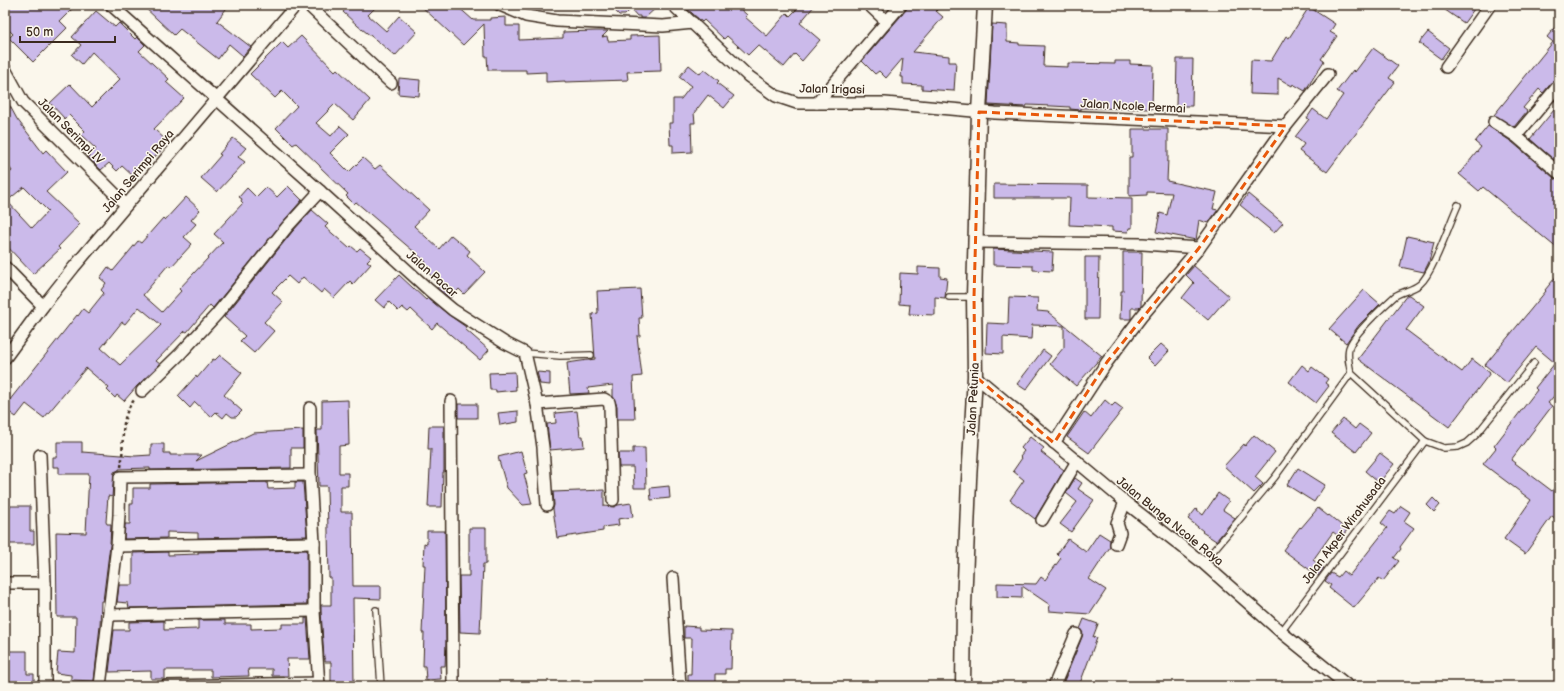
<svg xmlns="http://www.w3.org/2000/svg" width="1564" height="691" font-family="'Balsamiq Sans',sans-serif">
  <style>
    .building { fill: #cbbaea; stroke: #3b2a1e; fill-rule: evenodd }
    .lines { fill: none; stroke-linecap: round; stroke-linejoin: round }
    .service-casing { stroke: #3b2a1e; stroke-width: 8 }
    .minor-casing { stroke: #3b2a1e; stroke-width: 14 }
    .tertiary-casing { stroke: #3b2a1e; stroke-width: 17 }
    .path { stroke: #3b2a1e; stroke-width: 2.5; stroke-dasharray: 3 3; stroke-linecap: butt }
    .service { stroke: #fbf7ec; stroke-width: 5.5 }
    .minor { stroke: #fbf7ec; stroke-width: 11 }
    .tertiary { stroke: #fbf7ec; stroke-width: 14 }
    .marked { fill: none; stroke: #e8590c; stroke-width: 3; stroke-dasharray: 8 5; stroke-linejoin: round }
    .labels { text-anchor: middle; stroke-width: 3; stroke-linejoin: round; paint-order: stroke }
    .street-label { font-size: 12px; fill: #3b2a1e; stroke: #fbf7ec }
  </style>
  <rect width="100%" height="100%" fill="#fbf7ec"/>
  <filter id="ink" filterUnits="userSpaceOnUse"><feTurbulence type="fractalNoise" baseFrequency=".025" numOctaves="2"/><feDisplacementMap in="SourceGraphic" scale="8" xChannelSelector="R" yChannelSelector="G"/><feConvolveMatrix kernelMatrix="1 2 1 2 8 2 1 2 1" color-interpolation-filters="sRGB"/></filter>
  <g filter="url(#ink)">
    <g class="building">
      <path d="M5,5H76L60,21L67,28L33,62L9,38L13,34L5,26V17L9,13L5,9Z"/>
      <path d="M142,5H229L217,21L251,47L243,56L229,44L218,59L180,29L174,35Z"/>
      <path d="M349,5H378L368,15L386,31L399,16L417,32L395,56L380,43L358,26L343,12Z"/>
      <path d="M420,5H456L473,20H490V18L506,17V26H519V40L563,38V32L595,31H608L602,37L607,36L608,41L630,40V36L660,35L661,71L627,72L628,80L565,82V81L546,82V72L526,73V70H488L487,56H485L484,24L463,45Z"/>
      <path d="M610,5H659L645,18H640V16H637L631,9L625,15H619Z"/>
      <path d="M683,5H736L747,15L745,17L767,36L787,13L790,16L801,5H815L800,23L820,40L802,61L795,54L784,67L758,45L748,55L727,36L724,39L704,20L702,22Z"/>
      <path d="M908,5H942L936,11L943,17L913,52L949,56V62H956L954,91L922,89V85L903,84V77H901L903,58L886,78L879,71L875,74L862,61L906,10Z"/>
      <path d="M1438,5H1477L1464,23Z"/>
      <path d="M1309,7L1335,24L1330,32L1337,36L1321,59L1324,61L1305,91L1293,84L1292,86L1278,78V95L1250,94L1251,60L1271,61L1286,36L1289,38Z"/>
      <path d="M96,11L115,27L119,23L135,39L137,37L145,45L139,51L169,79L166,82L184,98L154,129L169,143L134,177L122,166L117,171L109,163L101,170L88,157L96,149L81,135L85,131L69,115L65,119L50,103L70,84L92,107L120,79L92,52L82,64L72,55L81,45L72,37Z"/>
      <path d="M1559,22V78L1554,80L1543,93L1539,89L1523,108L1527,111L1514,127L1494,115L1553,42L1547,37Z"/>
      <path d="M992,24L1007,25V42L1019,43V45L1044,46L1043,66L1068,67V63L1115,64V61H1130V64L1153,65L1152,109L1081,108V110L1070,109V107L1052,106L1027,105L1026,107L988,105Z"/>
      <path d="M1428,32L1449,48L1441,59L1419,43Z"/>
      <path d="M301,36L335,71L337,69L370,100L353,120L335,104L316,123L331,136L340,126L349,134L330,153L349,172L363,158L375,169L380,165L429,210L414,226L439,249L451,235L470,251L467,255L485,272L464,294L459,289L450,298L437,288L441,285L422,267L426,262L356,202L354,204L346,196L348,194L320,167V166L296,143L293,145L276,128L297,106L282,91L275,98L250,74L282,42L288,48Z"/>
      <path d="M1373,48L1398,66L1389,78L1395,82L1327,172L1299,151L1304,144L1295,137L1309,119L1307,118L1313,109L1326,119L1343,95L1337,91L1353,70L1355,72Z"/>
      <path d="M1177,59H1193L1192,106H1176Z"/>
      <path d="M689,65L700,74L704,69L719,81L717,83L734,96L724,108L708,95L694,113L695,123H691L692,152L673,153V145H670L669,123H673V99H681L691,86L679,77Z"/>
      <path d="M399,78L420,80L419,96L398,94Z"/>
      <path d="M1559,96V164L1530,139L1559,104L1555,101Z"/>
      <path d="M5,97L17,119L43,153L46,150L67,172L46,192L80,224L58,247L60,249L33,274L5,244V177L12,171L5,161ZM24,187L48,211L32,228L7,201Z"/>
      <path d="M1488,126L1512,142L1554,178L1559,180V250L1483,187L1479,191L1459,174L1481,147L1475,142Z"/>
      <path d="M1132,129H1168V158L1167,181L1217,192L1213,209L1218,210L1208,223L1199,220L1196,240L1156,232L1160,213L1167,215L1172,193L1147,192V195L1129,196V157H1132Z"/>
      <path d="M233,138L246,148L238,157L245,162L217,192L201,178L221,155L219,154Z"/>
      <path d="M994,184L1088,185V197L1132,198V228H1129L1128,232L1112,231V227L1069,225L1070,198H994Z"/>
      <path d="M288,186L302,200L282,223L213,308L210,305L187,332L185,331L156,361L160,364L137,386L124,401L117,395L115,398L107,390L109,388L86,368L44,418L26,404L16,417L5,409V406L77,315L78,316L83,309L88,313L104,293L101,290L106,283L100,278L108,267L113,271L138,241L141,243L163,218L165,220L186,197L200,210L191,220L196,224L184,237L192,244L171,267L168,265L143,295L162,312L181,291L179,289L223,242L214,234L243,203L241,201L242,199L239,197L247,188L256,197L266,187L277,197ZM139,307L161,325L120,365L101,348L122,322L125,324Z"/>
      <path d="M1248,194L1283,223L1274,233L1240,205Z"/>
      <path d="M312,210L328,224L325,227L349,248L351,246L357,251L360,248L371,257L367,261L371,264L353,284L350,281L334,298L324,289L321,293L303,277L297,284L288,276L272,292L283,302L264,322L274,331L254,353L240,341L245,336L224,317L292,232Z"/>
      <path d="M1407,236L1434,242L1429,262L1424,272L1400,267Z"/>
      <path d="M993,249L1053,252L1052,271L1033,270V266L993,265Z"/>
      <path d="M1123,252H1142L1141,306L1139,308H1131V319H1120L1121,291H1123Z"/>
      <path d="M1085,257H1099L1098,319H1085Z"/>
      <path d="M1194,266L1229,296L1208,320L1182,298L1194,283L1186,275Z"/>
      <path d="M918,267L940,268V277L947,278L945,298L935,297V315L909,314L910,305L899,304L900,273L918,274Z"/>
      <path d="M1559,273V390L1548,403L1552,406L1511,460L1552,491L1559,482V521L1552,516L1525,554L1504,539L1531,500L1483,464L1496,448L1494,446L1537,390L1535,388L1555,363L1536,347L1507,383L1485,365L1546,291L1545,290Z"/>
      <path d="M399,275L426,300L428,298L449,315L466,327L465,329L489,350L480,360L437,323L432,329L411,309L408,312L402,307L398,311L389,302L384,308L375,300Z"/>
      <path d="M640,289L642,318H639L640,336H637L642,376L633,377L635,419H617V406L613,397V385L588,388L589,393L570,394L567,363L595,359L592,314L598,313L597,291Z"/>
      <path d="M1364,290L1380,304L1359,325L1346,343L1329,329Z"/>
      <path d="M1407,295H1409L1424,306L1406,330L1462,372L1472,359L1490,373L1449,427L1358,359Z"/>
      <path d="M1009,297L1038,298L1037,311L1048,312L1102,356L1076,386L1050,364L1064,347V326L1032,325L1031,339L1003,337V354L986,353L987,323L1008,324Z"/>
      <path d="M1161,344L1169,351L1155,366L1147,358Z"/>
      <path d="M1043,350L1051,356L1026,390L1017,384Z"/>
      <path d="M220,355L242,373L224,395L242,411L236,417H232L227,413L223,418L216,412L211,417L195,402L190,408L178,396L196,376L197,378L213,359L215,360Z"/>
      <path d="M1302,365L1309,371L1312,367L1328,379L1325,383L1329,386L1316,403L1289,382Z"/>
      <path d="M515,372L516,390L496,392V390H490L489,373Z"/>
      <path d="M537,372L550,373V385L540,384Z"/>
      <path d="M348,400L349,445L339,446V473H348V486H341V512H352L353,586H381V599L353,598L354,686H331V662H325V659H324L321,611V605H331V578H329L327,486H319L317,430H322V401Z"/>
      <path d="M1105,400L1112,406L1115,403L1123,409L1089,453L1067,437L1084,412L1091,418Z"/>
      <rect x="458" y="404" width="19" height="14"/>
      <path d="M518,411V422L500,425L498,413Z"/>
      <path d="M577,411L580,436H583L584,447L550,450L547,424L556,423L555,413Z"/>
      <path d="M1343,419L1355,429L1359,424L1371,433L1356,452L1331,433Z"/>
      <path d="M429,426H444V472H443L442,507H428L431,449H428Z"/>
      <path d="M303,430V448H291V468L150,470V468L119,469V470L114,472L112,497L108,496L106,522L107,524H111L110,545L103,601H101L100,626L94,681L71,680V675L56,673L58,652L75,653L76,617H57L56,532L86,533L89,474H59V467H53V457H57V442H82V452L135,456L151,455V444H164V453H170V455H202L196,461L253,433Z"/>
      <path d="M1254,435L1275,452L1255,477L1263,484L1254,493L1224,466L1244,444L1245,446Z"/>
      <path d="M1030,437L1044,448L1041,452L1064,470L1035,519L1010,500L1024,480L1013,471L1022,458L1020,456L1024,451L1021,448Z"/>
      <path d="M633,448H645L646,488H634L633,467H619L618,453H633Z"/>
      <path d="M521,451L527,473L524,474L532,504L523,505L507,488L498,457Z"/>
      <path d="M1380,453L1394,464L1379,483L1365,471Z"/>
      <path d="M1298,468L1325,485L1314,502L1287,485Z"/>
      <path d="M1075,478L1082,483L1078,489L1094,500L1071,532L1060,524L1077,502L1066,493Z"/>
      <path d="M267,482L268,489L295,488V482H303L307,536L198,538V533L167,532V538L124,539L125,524H130V504H133V488H150V484Z"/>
      <path d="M669,486L670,498L651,500L650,488Z"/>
      <path d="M604,490V506L614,507L618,505L631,503L633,517L618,519L619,525L603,527V531L557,538L553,509L554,505L553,492Z"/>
      <path d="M1218,493L1229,501L1223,510L1235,518L1216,541L1202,532L1203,531L1188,519L1196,509L1203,515Z"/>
      <path d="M1433,498L1440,505L1434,512L1427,505Z"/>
      <path d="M5,506H30V531H34V544H5Z"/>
      <path d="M1401,506L1410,512L1404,521L1414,528L1400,547L1401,549L1394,558L1399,561L1383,581L1379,578L1354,608L1329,588L1331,585L1325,581L1331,573L1338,577L1343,571L1349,576L1387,528L1381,523L1390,511L1395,514Z"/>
      <path d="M1318,508L1328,516L1329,515L1347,530L1341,538L1333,532L1313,560L1324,568L1318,576L1283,550L1300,527L1301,528Z"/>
      <path d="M469,528H486V564H483L480,633L460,632L459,576H469Z"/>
      <path d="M427,531H445L446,643L445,666H440L441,679L426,680L425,666H423L424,633H422L425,565H423L424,543L427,544Z"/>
      <path d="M1099,533L1110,540V547L1089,579L1106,590L1090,614L1049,611L1050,605L1022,586V598L997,597V583L1036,584L1041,577L1045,580L1061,558L1057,554L1068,539L1086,552Z"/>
      <path d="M307,550V604L129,608L128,603L117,602L119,585H133V553L168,552V555L198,554V552Z"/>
      <path d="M305,618H307L310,659H287L288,676H272V669H248L249,676L211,677V670H165V679H151V671L109,672L114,630H129V622L164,621V630L198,629V620H225V624H251V629L282,628V624H305Z"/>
      <path d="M1084,619L1098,624L1093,637L1097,638L1079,686H1062L1082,637L1083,633L1080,629Z"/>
      <path d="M684,626L699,627V630L732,631L731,669H725V674H715V686H688V674H691L692,638H684Z"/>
      <path d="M5,651H27V674H34V686H9V672H5Z"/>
    </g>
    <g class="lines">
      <g class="service-casing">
        <g id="service">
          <path d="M1458,205C1450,222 1433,273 1420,284C1413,290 1403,291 1395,296C1384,306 1353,334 1349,348C1347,356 1349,364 1351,373L1425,441L1444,448L1458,447L1467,443L1477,434L1534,363"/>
          <path d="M949,297H973"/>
          <path d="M525,353L560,356L591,355"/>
          <path d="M1203,563L1275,477L1351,373"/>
          <path d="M376,610L381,686"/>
          <path d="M1281,632L1425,441"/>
        </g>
      </g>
      <g class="minor-casing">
        <g id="minor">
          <path d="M111,5L320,191L429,290L453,310L505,343L525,353L537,404L543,447L547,505"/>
          <path d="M308,5L391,83"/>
          <path d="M500,5L526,16L557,21L663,26L693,23"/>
          <path d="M673,5L748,76L776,96L797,103H885L995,113L1286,126"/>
          <path d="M869,5L886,21"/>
          <path d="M1446,67L1490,5"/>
          <path d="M5,69L23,102L126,205"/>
          <path d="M817,103L901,5"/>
          <path d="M1494,122L1516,136L1559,173"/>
          <path d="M1516,136L1559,85"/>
          <path d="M976,242L1143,244L1199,248"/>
          <path d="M5,267L43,306"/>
          <path d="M5,358L43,306L74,267L296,5"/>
          <path d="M975,376L1125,502L1203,563L1281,632L1348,686"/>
          <path d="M142,391L180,354L217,314L287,227L320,191"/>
          <path d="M451,401L453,686"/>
          <path d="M537,404L604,399L609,402L610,407L613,500"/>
          <path d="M310,408V475L314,543V611L319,686"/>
          <path d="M1054,443L1107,362L1141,317L1199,248L1286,126L1328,74"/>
          <path d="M40,455L45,583"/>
          <path d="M1042,520L1077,461"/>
          <path d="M1116,544L1120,533L1117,523L1125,502"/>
          <path d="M117,546L314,543"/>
          <path d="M673,578L680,686"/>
          <path d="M5,583H45V686"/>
          <path d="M109,615L314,611"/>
          <path d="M100,686L117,546L119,515L120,477L310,475"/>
          <path d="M166,686L319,683"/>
          <path d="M1054,686L1076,634"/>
        </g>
      </g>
      <g class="tertiary-casing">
        <path id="tertiary" d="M963,686L964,606L969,480L975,376L974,297L979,112L985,5"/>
      </g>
      <path class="path" d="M121,467C125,443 118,418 135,399"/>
      <use href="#service" class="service"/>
      <use href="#minor" class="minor"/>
      <use href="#tertiary" class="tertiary"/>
    </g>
  </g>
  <path class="marked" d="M979,112L1286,126L1199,248L1107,362L1054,443L975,376L974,297Z"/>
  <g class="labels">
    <g class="street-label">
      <text transform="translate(832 89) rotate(1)" y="4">Jalan Irigasi</text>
      <text transform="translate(1133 106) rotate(3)" y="4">Jalan Ncole Permai</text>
      <text transform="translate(71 131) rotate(45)" y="4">Jalan Serimpi IV</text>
      <text transform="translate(138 171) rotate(-50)" y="4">Jalan Serimpi Raya</text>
      <text transform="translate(432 274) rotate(41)" y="4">Jalan Pacar</text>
      <text transform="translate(973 399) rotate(-87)" y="4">Jalan Petunia</text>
      <text transform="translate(1170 521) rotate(39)" y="4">Jalan Bunga Ncole Raya</text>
      <text transform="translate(1344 530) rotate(-53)" y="4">Jalan Akper Wirahusada</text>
    </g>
  </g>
  <rect width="1564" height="691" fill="none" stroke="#fbf7ec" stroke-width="20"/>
  <rect x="10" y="10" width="1544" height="671" fill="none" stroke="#3b2a1e" stroke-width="1.5" filter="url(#ink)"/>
  <path d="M20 36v6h95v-6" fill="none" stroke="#3b2a1e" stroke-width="2"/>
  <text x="26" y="36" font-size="12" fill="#3b2a1e" stroke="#fbf7ec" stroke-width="3" paint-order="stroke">50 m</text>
</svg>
